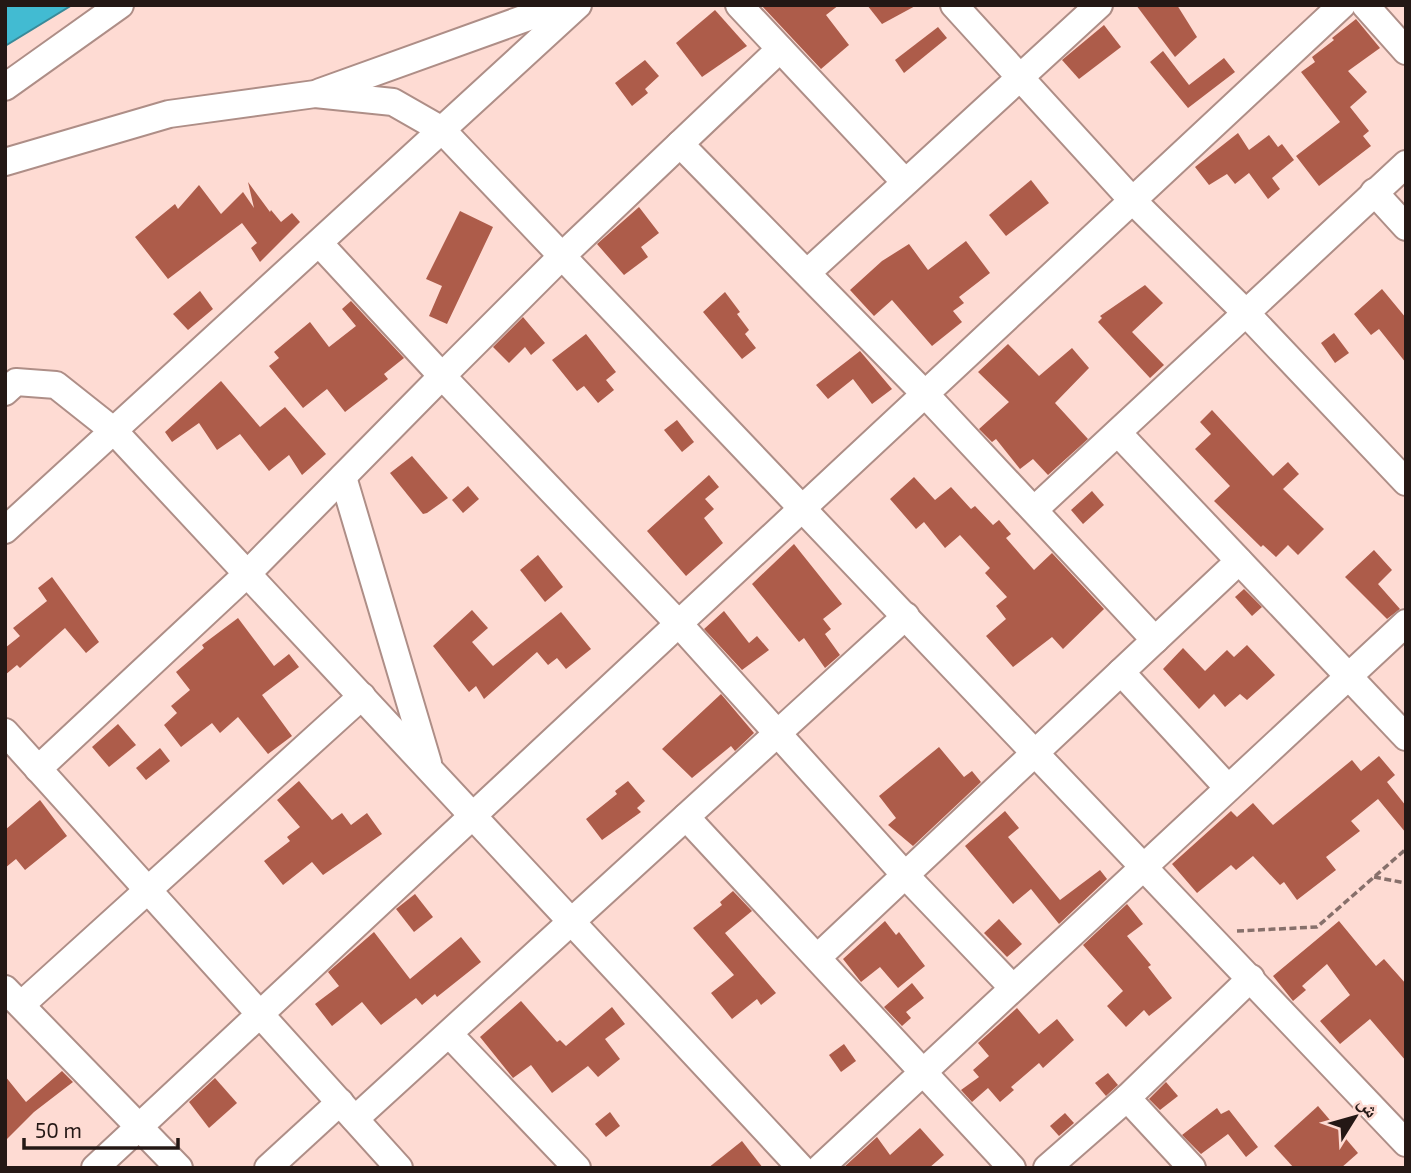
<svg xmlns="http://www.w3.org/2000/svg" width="1411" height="1173" font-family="'Exo 2','Noto Naskh Arabic',sans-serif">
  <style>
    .water { fill: #42bbd2; stroke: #398a99; stroke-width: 2 }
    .building { fill: #ad5c4a }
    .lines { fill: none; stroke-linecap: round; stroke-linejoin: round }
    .minor-casing { stroke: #ae8e87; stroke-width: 30 }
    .path { stroke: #87706b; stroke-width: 3.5; stroke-dasharray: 7 3.5; stroke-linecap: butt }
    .minor { stroke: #fff; stroke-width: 26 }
  </style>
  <rect width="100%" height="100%" fill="#fedbd3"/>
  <path class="water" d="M5,5H72L5,46Z"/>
  <g class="building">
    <path d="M761,5H839L826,15L849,45L821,69Z"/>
    <path d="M867,5H917L882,24Z"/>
    <path d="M1136,5H1177L1197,37L1175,57Z"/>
    <path d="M715,10L747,46L702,77L676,43Z"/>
    <path d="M1356,19L1380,48L1348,71L1367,92L1350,107L1369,131L1363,136L1371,146L1319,186L1296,156L1340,122L1301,72L1315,62L1312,57L1334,40L1332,38Z"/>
    <path d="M1104,25L1121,47L1079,79L1062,60Z"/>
    <path d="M938,27L947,38L904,73L895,60Z"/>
    <path d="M1163,51L1189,85L1224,58L1235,72L1188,108L1150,62Z"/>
    <path d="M645,60L659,76L645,89L648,93L632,106L615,83Z"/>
    <path d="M1238,133L1249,150L1269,135L1278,147L1282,144L1294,160L1272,178L1280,189L1268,199L1249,173L1235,184L1227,174L1209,185L1195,167Z"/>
    <path d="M1031,180L1049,203L1006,236L989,215Z"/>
    <path d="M248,182L270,212L271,210L281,222L292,213L300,222L260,262L251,248L257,243L242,223L168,279L135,237L175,204L178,209L199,185L221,214L243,192L254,208Z"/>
    <path d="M639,207L659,233L641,247L648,257L624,275L597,244Z"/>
    <path d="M460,211L493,227L447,324L429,316L442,286L426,279Z"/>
    <path d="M966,241L990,273L959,297L964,303L953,311L962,322L932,346L892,300L874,316L850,290L882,261L909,244L928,270Z"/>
    <path d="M1145,285L1163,303L1132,332L1164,365L1150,378L1098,322L1102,318L1100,316Z"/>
    <path d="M1382,289L1406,318V363L1379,329L1371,335L1354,314Z"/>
    <path d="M200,291L213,309L188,330L173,314Z"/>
    <path d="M725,292L740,312L737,314L749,330L745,334L756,348L742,359L703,312Z"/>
    <path d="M351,301L404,358L384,374L388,379L345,412L327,389L303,408L269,366L279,358L274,352L310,322L329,347L356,326L342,309Z"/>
    <path d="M523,317L545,343L531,355L525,347L509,363L493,347Z"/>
    <path d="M1334,333L1349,353L1335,363L1321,343Z"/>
    <path d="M586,334L616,372L606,380L614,390L598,403L584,386L577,391L552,360Z"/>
    <path d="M1008,344L1039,376L1072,348L1089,368L1055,403L1088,439L1048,475L1033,459L1020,469L996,439L992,442L979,429L1009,402L978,372Z"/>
    <path d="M860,351L892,389L872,404L853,379L828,399L816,385Z"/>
    <path d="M221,381L260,427L285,407L326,454L302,475L289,455L269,471L240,434L217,450L199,423L172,442L165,432Z"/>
    <path d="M1212,410L1273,476L1288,462L1299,474L1283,489L1324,529L1298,555L1288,545L1276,557L1263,545L1261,547L1214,501L1230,486L1195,449L1211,434L1200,422Z"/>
    <path d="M677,420L694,442L682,452L664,430Z"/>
    <path d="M412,456L448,498L427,513L423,514L390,473Z"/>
    <path d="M709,475L719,487L705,499L714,509L704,518L723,543L686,576L647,531Z"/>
    <path d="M914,477L935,500L951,487L971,509L975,506L993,525L999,520L1011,534L1006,538L1034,570L1052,553L1104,609L1063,649L1052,637L1013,667L986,636L1006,619L996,606L1007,597L985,573L990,568L960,535L945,548L924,522L916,529L890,499Z"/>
    <path d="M468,486L479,499L463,513L452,500Z"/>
    <path d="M1092,491L1104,505L1083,524L1071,510Z"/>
    <path d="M794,544L842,604L823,619L831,629L825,634L840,655L825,668L804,638L799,642L752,584Z"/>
    <path d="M1374,550L1392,570L1378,584L1400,609L1387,619L1345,577Z"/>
    <path d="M538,555L563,587L545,602L520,570Z"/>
    <path d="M52,577L99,642L86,653L65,628L20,668L17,665L5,675V648L20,636L13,628L47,601L38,588Z"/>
    <path d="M1244,589L1262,607L1252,616L1235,597Z"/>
    <path d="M472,610L488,628L472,642L493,666L561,612L591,649L566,669L557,658L548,665L537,652L484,699L476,686L469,692L433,646Z"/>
    <path d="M724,611L749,643L757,636L769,650L742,670L704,629Z"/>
    <path d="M238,618L274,666L289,654L299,667L262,695L292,736L268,754L238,717L220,733L212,723L181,747L164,725L177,713L171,706L190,690L176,672L204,648L202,645Z"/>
    <path d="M1247,645L1275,675L1247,700L1240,694L1225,707L1214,694L1199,709L1163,669L1183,648L1205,671L1227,650L1234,657Z"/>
    <path d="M721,694L754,733L735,751L731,746L692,778L662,749Z"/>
    <path d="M118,724L136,745L109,767L92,747Z"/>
    <path d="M939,747L964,777L972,771L981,782L913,846L888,825L896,818L879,796Z"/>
    <path d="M160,748L170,761L146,780L136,768Z"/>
    <path d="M1379,756L1395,775L1387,782L1406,806V833L1378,799L1351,821L1360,831L1326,857L1336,870L1297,900L1284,882L1280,885L1253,856L1236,870L1231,865L1197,893L1172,864L1231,811L1237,817L1253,803L1273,825L1352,760L1361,771Z"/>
    <path d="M299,781L332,820L342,813L351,825L367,813L382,834L323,875L312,862L283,885L264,861L290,841L287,837L300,827L277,800Z"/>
    <path d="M628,781L645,801L637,808L641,812L602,840L586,819L617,794L615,791Z"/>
    <path d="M40,800L67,836L25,870L16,859L5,868V830Z"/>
    <path d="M1005,811L1019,828L1008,837L1060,900L1100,870L1107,879L1059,924L1031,889L1013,904L965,846Z"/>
    <path d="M733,891L752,911L725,933L776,993L761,1005L757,999L732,1019L711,993L734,975L693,928L722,905L720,902Z"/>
    <path d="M415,894L433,917L414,932L396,909Z"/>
    <path d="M1127,904L1143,924L1127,936L1151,965L1148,967L1172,998L1149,1016L1144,1010L1126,1027L1107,1006L1123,991L1083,945Z"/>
    <path d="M999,919L1022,944L1007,957L984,933Z"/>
    <path d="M885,921L896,935L899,932L925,966L898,988L880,967L861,982L843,959Z"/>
    <path d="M1339,921L1376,966L1384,959L1406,984V1061L1370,1019L1340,1044L1320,1021L1350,995L1327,964L1302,986L1306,990L1293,1001L1273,976Z"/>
    <path d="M374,932L410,979L461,937L481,962L437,997L435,994L422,1005L416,998L381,1025L362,1002L332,1026L315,1004L339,986L328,972Z"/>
    <path d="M912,983L924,998L906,1012L911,1018L902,1026L884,1007Z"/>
    <path d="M521,1001L557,1042L560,1040L566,1046L612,1007L625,1024L605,1039L620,1059L598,1077L588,1066L552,1093L531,1065L513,1078L480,1037Z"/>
    <path d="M1017,1008L1039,1034L1057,1019L1074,1040L1043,1068L1039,1063L1011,1087L1014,1090L1000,1102L988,1088L972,1102L961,1090L979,1077L973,1070L989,1056L978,1043Z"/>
    <path d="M844,1044L856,1061L841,1072L829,1055Z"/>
    <path d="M62,1071L73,1082L34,1112L5,1141V1076L26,1102Z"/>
    <path d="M1108,1073L1118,1085L1106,1096L1095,1083Z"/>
    <path d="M215,1078L237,1103L209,1128L189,1102Z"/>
    <path d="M1166,1082L1178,1096L1160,1110L1149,1099Z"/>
    <path d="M1318,1106L1358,1153L1341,1168H1294L1274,1146Z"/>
    <path d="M1217,1108L1221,1114L1229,1110L1258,1147L1246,1157L1228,1134L1201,1154L1182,1135Z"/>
    <path d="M610,1112L620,1126L606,1137L595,1124Z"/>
    <path d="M1065,1113L1074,1123L1059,1136L1050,1126Z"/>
    <path d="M920,1128L944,1155L929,1168H843L877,1137L890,1155Z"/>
    <path d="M742,1141L763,1168H708Z"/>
  </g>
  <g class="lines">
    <g class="minor-casing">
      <g id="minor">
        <path d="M739,5L905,182"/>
        <path d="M954,5L1132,200L1245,312L1406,482"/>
        <path d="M1365,5L1406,51"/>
        <path d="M780,49L562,256L442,376L679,624L905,875L1013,988"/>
        <path d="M5,87L120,5"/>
        <path d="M320,92L562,5"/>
        <path d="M680,144L925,394L1155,640"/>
        <path d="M5,162L169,114L315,94L393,102L442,130L1406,1143"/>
        <path d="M1374,192L1406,227"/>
        <path d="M808,272L1099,5"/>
        <path d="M5,392L16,382L56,385L114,431L801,1168"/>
        <path d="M1118,433L1406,737"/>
        <path d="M343,477L428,763"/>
        <path d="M1034,510L1406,164"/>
        <path d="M5,530L578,5"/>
        <path d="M1121,672L1228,788"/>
        <path d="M5,732L399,1168"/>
        <path d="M38,769L247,574L442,376L319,243"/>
        <path d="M686,817L1012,1168"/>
        <path d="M818,957L1239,561"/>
        <path d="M5,989L179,1168"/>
        <path d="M21,1005L362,696"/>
        <path d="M449,1034L577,1168"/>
        <path d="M1127,1098L1192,1168"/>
        <path d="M355,1119L906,616"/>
        <path d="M95,1168L1342,5"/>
        <path d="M268,1168L340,1102"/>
        <path d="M820,1168L1406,623"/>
        <path d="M1047,1168L1127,1098L1251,978"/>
      </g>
    </g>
    <g class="path">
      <path d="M1374,877L1406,883"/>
      <path d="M1237,931L1317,927L1406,849"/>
    </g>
    <use href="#minor" class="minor"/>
  </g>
  <rect width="1411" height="1173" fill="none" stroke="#241815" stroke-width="14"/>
  <g transform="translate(1355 1117) rotate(53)" stroke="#fedbd3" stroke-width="5" paint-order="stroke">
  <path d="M0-5L12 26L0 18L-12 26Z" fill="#241815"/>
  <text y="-10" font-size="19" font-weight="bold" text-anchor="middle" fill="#241815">ش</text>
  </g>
  <path d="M24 1138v10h154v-10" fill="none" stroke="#241815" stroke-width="3.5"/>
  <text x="35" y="1138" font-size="21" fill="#241815" stroke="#fedbd3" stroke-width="5" paint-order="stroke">50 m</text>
</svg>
